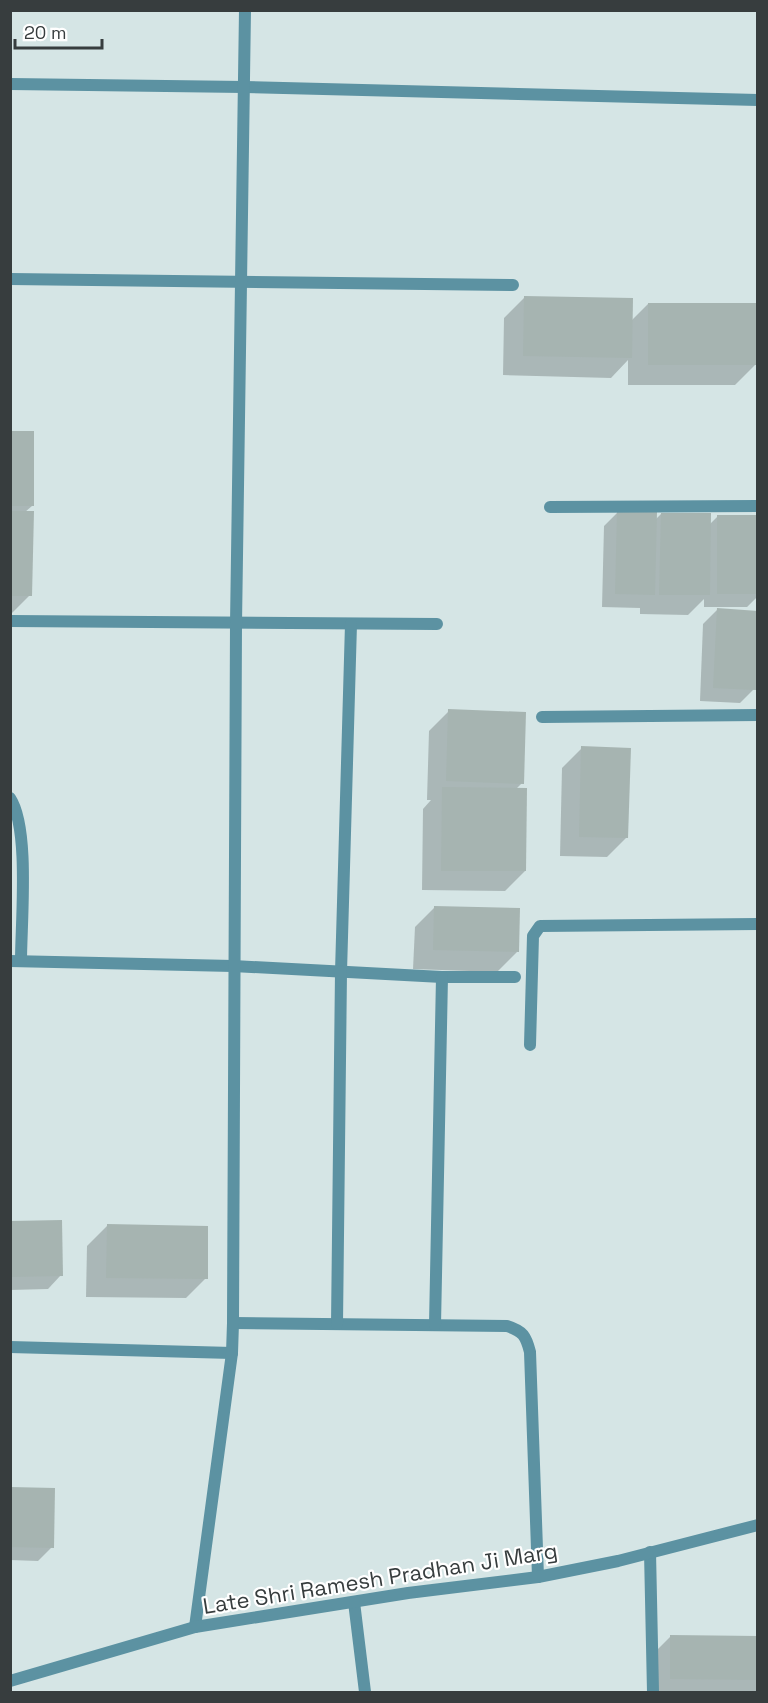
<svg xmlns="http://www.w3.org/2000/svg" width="768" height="1703" font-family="'Space Grotesk',sans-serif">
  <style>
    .shadow { fill: #0003 }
    .building { fill: #a6b4b1 }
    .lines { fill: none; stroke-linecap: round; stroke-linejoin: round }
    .service { stroke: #5c92a2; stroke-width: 12 }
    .minor { stroke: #5c92a2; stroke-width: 12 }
    .tertiary { stroke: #5c92a2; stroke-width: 12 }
    .labels { text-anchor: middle; stroke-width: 4.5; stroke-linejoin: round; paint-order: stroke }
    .street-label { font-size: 22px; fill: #373d3e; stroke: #fff }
  </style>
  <rect width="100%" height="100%" fill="#d5e5e5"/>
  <g class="shadow">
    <path d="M524,298L631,321L648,304L755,365L735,385H628V360L611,378L503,375L504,318Z"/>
    <path d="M10,432L32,506L25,512L30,595L10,615Z"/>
    <path d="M617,513L655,520L661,514L709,525L718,516H758V596L747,607H704V599L688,615L640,614V608L602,607L604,526Z"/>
    <path d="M717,610L754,689L740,703L700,701L703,624Z"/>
    <path d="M449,711L522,783L515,790L525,871L505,891L422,890L423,809L431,800H427L429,731Z"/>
    <path d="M582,748L627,837L607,857L560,856L562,768Z"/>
    <path d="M435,907L517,952L497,972L413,969L415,927Z"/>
    <path d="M10,1222L61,1275L48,1289L10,1290Z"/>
    <path d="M107,1226L206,1278L186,1298L86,1297L87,1246Z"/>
    <path d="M10,1489L52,1547L38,1561L10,1560Z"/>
    <path d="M671,1636L758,1637V1692H651V1656Z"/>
  </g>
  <g class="building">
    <path d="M524,296L633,298L632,358L523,356Z"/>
    <rect x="648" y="303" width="109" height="62"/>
    <rect x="10" y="431" width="24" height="75"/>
    <path d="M10,511H34L32,596H10Z"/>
    <path d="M617,511L657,512L655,595L615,594Z"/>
    <path d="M661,513H711L710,595H659Z"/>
    <rect x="717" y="515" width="41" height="79"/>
    <path d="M717,608L758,611L756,690L713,688Z"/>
    <path d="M448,709L526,712L524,784L446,781Z"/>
    <path d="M581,746L631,748L628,838L579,837Z"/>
    <path d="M442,787L527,788L526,871H441Z"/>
    <path d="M434,906L520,908L519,952L433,950Z"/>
    <path d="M62,1220L63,1276L10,1277V1221Z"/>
    <path d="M107,1224L208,1226V1279L106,1278Z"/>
    <path d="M10,1487L55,1488L54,1548L10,1547Z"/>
    <path d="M670,1635L758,1636V1680L670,1679Z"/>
  </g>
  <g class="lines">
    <g class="service">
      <path d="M10,84L244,87"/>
      <path d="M10,279L513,285"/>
      <path d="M10,621L437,624"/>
      <path d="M341,972L351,624"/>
      <path d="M10,1347L232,1353"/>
      <path d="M650,1552L653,1692"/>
      <path d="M354,1602L365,1692"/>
    </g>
    <g class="minor">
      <path d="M244,87L758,100"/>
      <path d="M550,507L758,506"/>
      <path d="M542,717L758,715"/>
      <path d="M10,798C30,828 21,922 21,961"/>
      <path d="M10,961L233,966L442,977H515"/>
      <path d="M530,1045L533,936L540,926L758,924"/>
      <path d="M233,1323L507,1326C523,1331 526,1336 530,1352L538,1577"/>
      <path d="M337,1324L341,972"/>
      <path d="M435,1325L442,977"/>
      <path d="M195,1627L232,1353L233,1323L236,624L245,10"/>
    </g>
    <path class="tertiary" d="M10,1681L195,1627L408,1593L538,1577L618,1561L758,1525"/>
  </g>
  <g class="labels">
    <g class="street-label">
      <text transform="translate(380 1578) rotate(-9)" y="8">Late Shri Ramesh Pradhan Ji Marg</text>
    </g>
  </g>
  <rect width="768" height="1703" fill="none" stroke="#373d3e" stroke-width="24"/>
  <path d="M15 39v9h87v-9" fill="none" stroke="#373d3e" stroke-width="3"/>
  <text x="24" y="39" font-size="18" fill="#373d3e" stroke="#ffffff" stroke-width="4.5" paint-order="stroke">20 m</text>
</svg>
